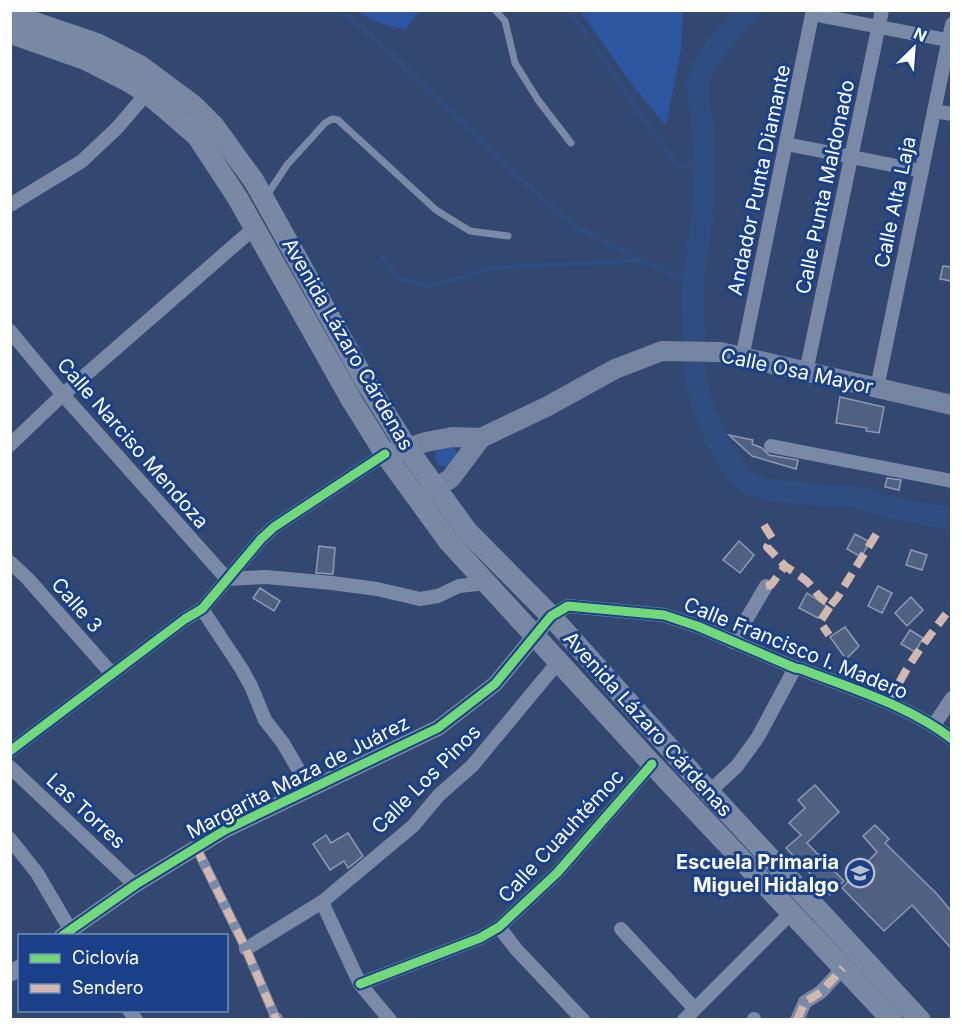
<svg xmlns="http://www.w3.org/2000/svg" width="962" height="1030" font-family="Inter,sans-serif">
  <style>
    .green { fill: #2d56a0 }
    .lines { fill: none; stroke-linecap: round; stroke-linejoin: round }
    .stream { stroke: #304d81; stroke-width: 4 }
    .river { stroke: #304d81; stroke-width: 22 }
    .building { fill: #4f6080; stroke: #8e9ab3; stroke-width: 1.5 }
    .service { stroke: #7a89a5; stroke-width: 7 }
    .pedestrian { stroke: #7a89a5; stroke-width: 10 }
    .minor { stroke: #7a89a5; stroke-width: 14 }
    .tertiary { stroke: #7a89a5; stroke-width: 16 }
    .secondary { stroke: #7584a1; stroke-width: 20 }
    .primary { stroke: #7988a3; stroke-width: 21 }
    .quiet { stroke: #d1b7ad; stroke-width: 8; stroke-dasharray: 15 8; stroke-linecap: butt }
    .cycleway-casing { stroke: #1a4089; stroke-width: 13 }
    .cycleway { stroke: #71d979; stroke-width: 9 }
    .labels { text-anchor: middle; stroke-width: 6; stroke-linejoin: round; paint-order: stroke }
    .street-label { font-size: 20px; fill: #fff; stroke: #1a4089 }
    .poi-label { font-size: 20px; font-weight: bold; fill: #fff; stroke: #1a4089; text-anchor: end }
  </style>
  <rect width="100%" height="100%" fill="#334870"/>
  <g class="green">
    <path d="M357,11H420L405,30L374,21Z"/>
    <path d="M580,11H683L681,49L666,126L631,83Z"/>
    <circle cx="446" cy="456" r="11"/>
  </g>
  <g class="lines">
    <g class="stream">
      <path d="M338,10L358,23L543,199L581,230L642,260"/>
      <path d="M569,10L676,165L703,168"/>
      <path d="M382,258L399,279L431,286L493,268L642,260L693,285"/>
    </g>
    <path class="river" d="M750,10L728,33L709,58L701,73L697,88L704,140V202L693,285V313L696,382L703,407L717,442L732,466L745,481L763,489L824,496H853L893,508L952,519"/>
  </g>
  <g class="building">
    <path d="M943,266L951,267V281L940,279Z"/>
    <path d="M840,397L884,407L879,433L866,431L867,428L836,423Z"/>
    <path d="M729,435L753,440L752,444L762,448L769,455L798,460L796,469L752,456Z"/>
    <path d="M887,478L901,480L899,490L885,487Z"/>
    <path d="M855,534L870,542L861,557L847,549Z"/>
    <path d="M739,541L754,555L740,573L723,560Z"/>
    <path d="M319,546L335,548L333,574L316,573Z"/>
    <path d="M911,550L927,555L922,570L906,565Z"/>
    <path d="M878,586L892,593L882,613L868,606Z"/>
    <path d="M260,588L280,601L274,611L253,598Z"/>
    <path d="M807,593L828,607L818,618L799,608Z"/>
    <path d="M911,597L923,610L907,626L895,613Z"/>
    <path d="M845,627L859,646L846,659L830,637Z"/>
    <path d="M910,630L923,638L915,652L901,644Z"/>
    <path d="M815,785L839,812L807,843L844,881L830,895L786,848L801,835L789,823L805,808L798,800Z"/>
    <path d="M875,825L889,839L885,843L937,894L951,911V948L912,905L884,931L842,888L877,852L863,836Z"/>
    <path d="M348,833L363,856L348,868L344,861L330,870L313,844L326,835L331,843Z"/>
  </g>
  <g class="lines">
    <g class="service">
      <path d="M495,10L505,21L515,63L538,100L571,143"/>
      <path d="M267,195L287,165L325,123L332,119L338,120L436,210L470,231L508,236"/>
    </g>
    <path class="pedestrian" d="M196,847L246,949L276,1019"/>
    <g class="minor">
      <path d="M812,14L952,41"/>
      <path d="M934,111L952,114"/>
      <path d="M786,144L922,171"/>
      <path d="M10,205L82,161L117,128L147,93"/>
      <path d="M10,331L64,396L227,579"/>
      <path d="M742,358L813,10"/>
      <path d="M806,372L882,10"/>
      <path d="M877,388L952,24"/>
      <path d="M10,445L58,399L253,229"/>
      <path d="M771,446L952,481"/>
      <path d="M10,562L28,579L112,674"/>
      <path d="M227,579L266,577L332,583L377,589L420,599L438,596L459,586L486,583"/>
      <path d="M202,609L241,668L251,686L265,720L283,743L309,788"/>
      <path d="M551,616L568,606L664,615L697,626L795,668L801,669C852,689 908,705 952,739"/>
      <path d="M733,642L766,586"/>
      <path d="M934,725L952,698"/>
      <path d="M10,751L185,619L202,609L261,539L274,527L385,454"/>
      <path d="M10,767L135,885"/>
      <path d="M709,792L737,766L758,737L795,668"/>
      <path d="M10,839L37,873L74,936"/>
      <path d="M322,902L360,984L390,1020"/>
      <path d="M499,927L516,949L583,1020"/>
      <path d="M621,929L694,1008"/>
      <path d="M246,949L322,902L413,826L439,795L472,766L559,661"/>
      <path d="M360,984L480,938L499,927L557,873L652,764"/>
      <path d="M129,1010L136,1020"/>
      <path d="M754,1019V1020"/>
      <path d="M276,1020V1019"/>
      <path d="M684,1020L791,913"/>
      <path d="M797,1020L805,1002L821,992L843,968"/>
    </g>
    <g class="tertiary">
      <path d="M62,936L135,885L225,830L438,728L495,684L551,616"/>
      <path d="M10,974L20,967"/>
    </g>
    <g class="secondary">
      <path d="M394,452L426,442L452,437L481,438L548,406L615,369L662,351L720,352L952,405"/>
      <path d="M423,497L451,478L481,438"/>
    </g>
    <g class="primary">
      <path d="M10,14L98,44L139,65L193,105L214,126L254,181L364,379L407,448L467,531L551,616L709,792L920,1020"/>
      <path d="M10,33L84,59L129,82L147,93L197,136L237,197L352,401L385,454L449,542L652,764L892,1020"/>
    </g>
    <g class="quiet">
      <path d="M764,525L772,538L767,547L785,566"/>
      <path d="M766,586L771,585L785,566C794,572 806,579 813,588C819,597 821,599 831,605L820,622L829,635"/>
      <path d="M831,605L837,598L877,533"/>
      <path d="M890,703C902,671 925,642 946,614"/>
      <path d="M196,847L246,949L276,1019"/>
      <path d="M754,1019V1020"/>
      <path d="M797,1020L805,1002L821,992L843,968"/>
    </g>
    <g class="cycleway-casing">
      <g id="cycleway">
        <path d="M10,751L185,619L202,609L261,539L274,527L385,454"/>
        <path d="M62,936L135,885L225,830L438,728L495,684L551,616L568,606L664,615L697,626L795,668L801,669C852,689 908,705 952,739"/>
        <path d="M360,984L480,938L499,927L557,873L652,764"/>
      </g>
    </g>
    <use href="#cycleway" class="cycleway"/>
  </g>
  <defs>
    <g id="school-ring" transform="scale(1.5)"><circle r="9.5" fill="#1a4089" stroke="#b8bfcd" stroke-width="1.5"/><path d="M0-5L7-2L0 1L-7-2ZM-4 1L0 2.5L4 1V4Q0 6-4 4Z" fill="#b8bfcd"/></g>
  </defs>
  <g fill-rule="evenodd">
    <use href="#school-ring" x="860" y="873"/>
  </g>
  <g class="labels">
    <g class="street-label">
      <text transform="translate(759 180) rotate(-78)" y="7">Andador Punta Diamante</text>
      <text transform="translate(825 187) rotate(-78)" y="7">Calle Punta Maldonado</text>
      <text transform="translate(895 202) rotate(-78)" y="7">Calle Alta Laja</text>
      <text transform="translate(348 344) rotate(60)" y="7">Avenida Lázaro Cárdenas</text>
      <text transform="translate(797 371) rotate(12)" y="7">Calle Osa Mayor</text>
      <text transform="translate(133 443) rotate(49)" y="7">Calle Narciso Mendoza</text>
      <text transform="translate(77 605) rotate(49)" y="7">Calle 3</text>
      <text transform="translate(796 648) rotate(22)" y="7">Calle Francisco I. Madero</text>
      <text transform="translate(648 724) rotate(48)" y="7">Avenida Lázaro Cárdenas</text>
      <text transform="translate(298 777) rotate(-27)" y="7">Margarita Maza de Juárez</text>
      <text transform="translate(426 779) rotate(-45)" y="7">Calle Los Pinos</text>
      <text transform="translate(86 811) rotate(43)" y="7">Las Torres</text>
      <text transform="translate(561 836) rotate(-47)" y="7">Calle Cuauhtémoc</text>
    </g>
    <g class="poi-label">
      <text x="839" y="869">Escuela Primaria<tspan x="839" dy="23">Miguel Hidalgo</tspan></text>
    </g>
  </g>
  <rect width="962" height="1030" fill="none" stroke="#ffffff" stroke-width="24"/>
  <rect x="18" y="934" width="210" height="78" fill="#1a4089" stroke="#768cb8" stroke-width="1.5"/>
  <rect x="30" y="954" width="30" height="9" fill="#71d979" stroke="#768cb8" stroke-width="1.5"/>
  <text x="72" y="964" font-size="18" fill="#ffffff">Ciclovía</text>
  <rect x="30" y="984" width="30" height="9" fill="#d1b7ad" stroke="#768cb8" stroke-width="1.5"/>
  <text x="72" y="994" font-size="18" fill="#ffffff">Sendero</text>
  <g transform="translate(914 48) rotate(25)" stroke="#1a4089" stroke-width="4.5" paint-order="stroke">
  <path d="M0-4.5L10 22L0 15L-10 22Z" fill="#ffffff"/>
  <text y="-9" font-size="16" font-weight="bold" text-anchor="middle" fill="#ffffff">N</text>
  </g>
</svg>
